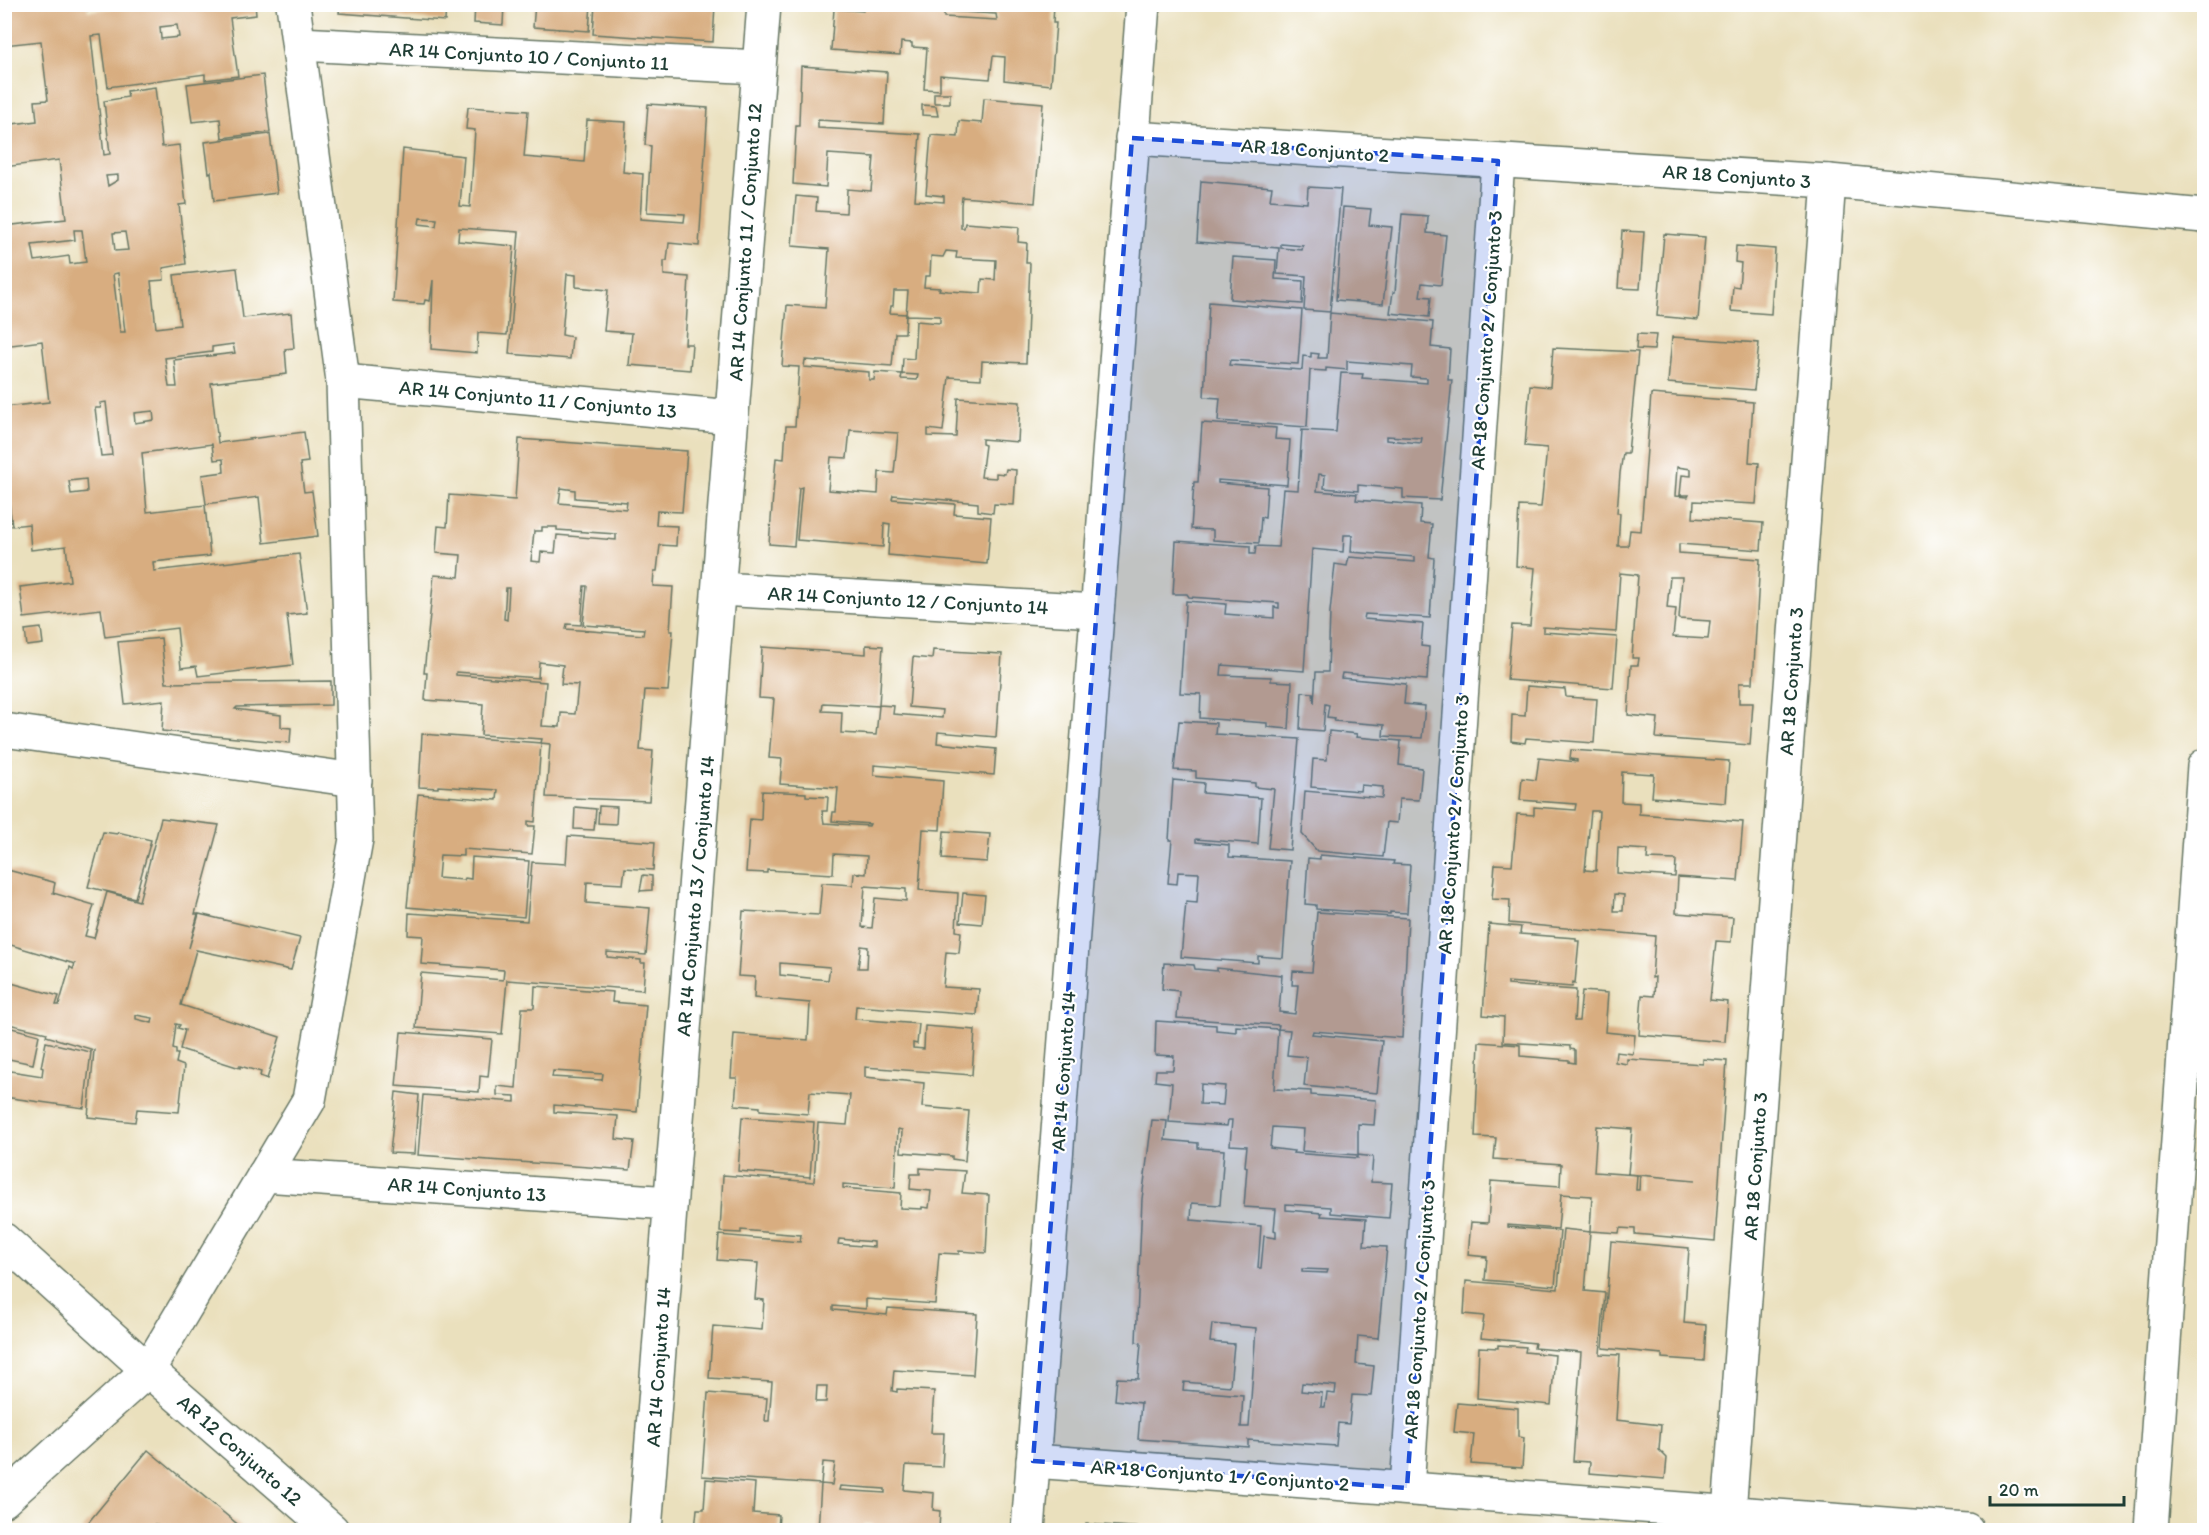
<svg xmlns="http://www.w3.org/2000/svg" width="2209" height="1535" font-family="Itim,sans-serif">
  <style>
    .building { fill: #d8ad80; fill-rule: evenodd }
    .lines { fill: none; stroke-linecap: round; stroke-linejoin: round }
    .minor-casing { stroke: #667664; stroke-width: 36 }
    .minor { stroke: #fff; stroke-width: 33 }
    .marked { fill: #1d4ed8; fill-opacity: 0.2; stroke: #1d4ed8; stroke-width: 4.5; stroke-dasharray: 12 8; stroke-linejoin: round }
    .labels { text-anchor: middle; stroke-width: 4.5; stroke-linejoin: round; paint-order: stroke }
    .street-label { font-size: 20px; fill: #1f3d34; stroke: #fff }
  </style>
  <rect width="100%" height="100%" fill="#fff"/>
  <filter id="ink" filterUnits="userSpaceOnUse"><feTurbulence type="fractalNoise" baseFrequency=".0167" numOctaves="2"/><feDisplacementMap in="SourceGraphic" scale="12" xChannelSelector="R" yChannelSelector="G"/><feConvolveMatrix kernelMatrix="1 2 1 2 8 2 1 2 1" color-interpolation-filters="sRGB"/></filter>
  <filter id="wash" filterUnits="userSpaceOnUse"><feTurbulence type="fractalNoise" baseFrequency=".008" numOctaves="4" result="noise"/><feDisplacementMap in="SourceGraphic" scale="24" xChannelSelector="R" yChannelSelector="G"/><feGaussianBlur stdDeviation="1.35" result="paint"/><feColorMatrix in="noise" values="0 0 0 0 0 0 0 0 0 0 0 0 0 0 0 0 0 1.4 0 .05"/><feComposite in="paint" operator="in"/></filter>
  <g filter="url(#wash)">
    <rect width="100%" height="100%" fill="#eae0bd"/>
    <g id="blocks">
      <g class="building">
        <path d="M4,4H87L88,11L148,4H255L256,15L230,18L238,76L205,80V74L108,87L101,35L91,36L104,155L110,154L104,101L128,97L127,91L155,87L162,147L179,145L186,204L179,205L186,264L163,268L164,280L151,281L156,328L180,325L174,275L237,268L243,318L291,313L294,348L285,349L287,374L211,383L218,443L304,432L308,462L300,463L304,492L312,491L318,536L264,543L259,497L206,504L202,475L224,472L223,459L214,460L212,444L142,453L147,512L205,505L210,556L153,562L154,571L299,554L307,613L287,615L293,665L198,676L196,666L181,668L177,628L105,637L101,609L24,618L20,587L70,581L66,546L31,550L29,524L12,526L5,468L8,467L4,443V407L49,402L42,341L4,346V226L66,219L59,160L4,167V125L37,121L35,101L48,100L41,41L4,45ZM177,25L179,37L161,39L160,27ZM118,175V180L108,186L106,176ZM74,230H82L86,262L70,264L69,256L35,261L32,245L75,240ZM125,232L128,250L115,251L113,233ZM118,273L125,332H120L113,274ZM233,344L235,353L174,360L177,387H169L165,358L212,352V347ZM106,402L112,455L101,456L95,408H101L100,403ZM153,411L154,420L135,423L134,413ZM86,479L87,492L71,494L69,481Z"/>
        <path d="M340,4H446L445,21L339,13Z"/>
        <path d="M475,4H504L503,25L474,23Z"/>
        <path d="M535,4H591L589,31L533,27Z"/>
        <path d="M595,4H715L713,42L593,34Z"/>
        <path d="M864,4H1054L1053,23H1056L1051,85L1004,80L1005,57L993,56L990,79L940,75V90L924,89L927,48L912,47V43L901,42L900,55L831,50L834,9L863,11ZM944,11L996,14L997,20L944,17Z"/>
        <path d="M801,66L887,72L884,124L818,120V128L920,134L915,200L944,202V196L926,194L931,135L958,137L959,121L982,123L984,98L1043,103L1035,203L962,197L961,205V228H964L965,223L1019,227L1018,242L1027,243L1026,263H1030L1026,363L982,361L981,379L949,377L943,431L928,429V436L956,437L958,398L1020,402L1018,442L982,439V444L985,445L981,477L996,478V473L1005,474L1006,469L1016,470L1014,505L994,504L993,513L978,511V503L893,495L892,499L955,504L954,514L991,517L987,564L888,555L890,524L884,523L883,547L797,540L802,487L799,488L794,546L769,544L776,458L784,459L786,426H795L799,367L782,366L787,305L825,308L829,249L792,246L796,196L817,198L816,211L846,213L847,189L871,191L874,157L828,154L826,187L793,184L796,126H799V123ZM946,251L957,252L956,258L996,260L995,280L982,279L981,293L948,291L939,290L940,288L924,287L925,276H930L931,256L943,257ZM894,291H908L906,315L940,316V323L916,321L914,359L903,358L902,374L918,375L917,380L901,379L902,374L875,372L874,380H869V372L804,367L805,360L892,366L895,333H905L906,314L890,313L891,306H893ZM850,430L898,433L894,473L879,472L878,494L828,490L831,457L847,458Z"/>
        <path d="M263,75L270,132L222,138L220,119L192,122L187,84Z"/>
        <rect x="934" y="93" width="16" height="10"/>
        <path d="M648,104L708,108L699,246L669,243L667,261H664V275L689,277L685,344H692L690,370L629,365L632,333L604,331L608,290L576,287V275L567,274L562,335L572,337L570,359L509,354L519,232L459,228L458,241L514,246L507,335L478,333L477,353L431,349L433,280L430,301L425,300L424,304L393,302L403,149L464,156L460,206L470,207L475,130L466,129L468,107L528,111L524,157L584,162L587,120L626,122L623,172L643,174L640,219L684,222L685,214L647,212L651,146L645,145ZM420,218L437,219L436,226L419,224Z"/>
        <path d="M922,105L936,106L938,116L922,115Z"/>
        <path d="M270,134L277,193L214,201L211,172L209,173L205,142Z"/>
        <path d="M1201,181L1272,187L1270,200L1307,203L1308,187L1341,189L1330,312L1304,310L1306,276L1277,274L1279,248L1197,242ZM1281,244L1303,246L1302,250L1281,248Z"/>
        <path d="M1343,207L1371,209L1369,225L1392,227L1383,304L1336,300Z"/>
        <path d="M1402,214L1428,216L1427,233L1446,235L1441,285L1422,283L1420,296L1431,297L1429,317L1390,313L1393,292H1395Z"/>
        <path d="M1622,231L1644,232L1640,289L1618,288Z"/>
        <path d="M1664,234L1705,237L1698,320L1657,316Z"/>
        <path d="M1736,246L1775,249L1771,314L1731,311L1733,286L1739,287L1741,263L1735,262Z"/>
        <path d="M1233,257L1276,260L1275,279L1303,281L1302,304L1230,299Z"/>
        <path d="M1209,302L1302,310L1298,364L1230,360L1229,365L1302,370L1303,356L1311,357V353L1319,354L1318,358H1327L1330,313L1433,322L1431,347L1450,349L1448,380H1452L1440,500L1403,498V489L1358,485V491L1324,488L1325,475L1319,474L1317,491L1357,494L1356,500L1421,505L1420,523L1432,524L1429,557L1434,558L1430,618L1365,614L1364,619L1423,624L1421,646L1429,647L1427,680L1342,673L1341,678L1406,684L1404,704L1425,706L1422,738L1383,736L1384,725L1334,721L1335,718L1327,717L1329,705L1325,704L1323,731L1300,729L1302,692L1313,693L1314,703L1316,672H1328L1330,612L1335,564L1347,566L1349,557L1415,562V557L1351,552L1352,535H1344L1343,552L1312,549L1304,671L1222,665L1221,675L1271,677V681L1292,682L1289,729L1267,727V723L1200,718L1201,694L1180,693L1186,601L1226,604L1225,614L1274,618V607L1279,608V603L1189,597L1187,594H1173L1176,541L1250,546V554H1255L1256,546L1278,547L1283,489L1298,490L1302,430L1336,432L1341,373L1363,374L1362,378L1427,383V378L1411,377L1412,366L1347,361V370L1326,368V371L1310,370L1307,427L1218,421L1220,398L1204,397ZM1386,436L1422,438L1421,443L1386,440Z"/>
        <path d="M1637,334L1656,335L1654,350L1636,349Z"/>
        <path d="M1672,337L1759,343L1754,390L1668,383Z"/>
        <path d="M1553,348L1638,352L1628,453H1623L1620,473L1617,513H1620L1618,546H1628L1630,530L1641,531L1651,394L1753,402L1749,462L1759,463L1756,504L1694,501L1693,518L1763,523L1761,550L1679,544V553L1760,559L1753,683H1739V703H1753L1750,745L1656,738L1658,718L1628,715L1631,665H1638L1639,658H1632L1638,575L1620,573L1616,632L1543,627V632L1617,637L1613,688L1507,680L1512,625L1530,626L1535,568L1516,566L1519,506L1541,507L1545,468L1547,448L1525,446L1530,385L1550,387ZM1677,467L1691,469V476L1682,475L1680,495H1689L1688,497L1675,496ZM1670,577H1682L1679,619L1710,621L1708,639L1673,637L1676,609L1667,608Z"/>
        <path d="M1202,423L1276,428L1275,439L1290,440L1287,485L1218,480V483L1267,487L1265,518L1261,517L1259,543L1213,540V530L1191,529L1194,482H1198Z"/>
        <path d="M519,439L687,451L682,512L657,511L656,525L677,526L676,546L660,545L657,571H654L653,586L673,587L670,631H673L668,691L645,690L640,750L653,751L649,801L546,797L550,744L541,743L542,739L481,735L483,704L425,700L427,673H424L434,575L459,577L461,555L436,553L438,526L447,527L449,495L515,500ZM561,488L575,490V498L627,502L626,509L559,503ZM542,527H557V530L616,534V540L557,535L555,553L541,552L540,562L531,561L534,531H542ZM584,586H587L583,625L644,629L643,635L566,629L567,624L581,625ZM506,588H509L507,620L504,619ZM539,662L563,665L561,684L578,685L575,714L561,713L560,727L542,726L546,682L456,675V672L538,678Z"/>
        <path d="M41,628L43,644L27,646L25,630Z"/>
        <path d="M161,638L166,683L331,681V705L237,707L235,709L281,715V727L291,728L290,743L162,731L164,700L125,704L118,642Z"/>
        <path d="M866,645L883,646L879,705L894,706L893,714L942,718L943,710L909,707L913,657L932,659L933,650L1002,654L996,737L938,732L937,743L996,749L994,775L874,765V775L943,781L940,830L923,829L919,890L958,893L956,931L961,932L959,953L946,952L943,987L979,989L977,1015L856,1006L855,1019L919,1024L917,1044L913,1043V1048L924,1049L925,1026L975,1030L972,1075L865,1067V1077L924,1083L922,1107L969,1111L965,1161L952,1159V1156L901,1152L902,1130L898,1129L895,1188L843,1184V1188L901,1193L900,1208L922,1209V1207L929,1208L931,1191L910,1189L911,1174H920V1168L965,1171L962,1193L989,1195L986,1253L959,1251V1254L939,1253L935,1304L866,1299V1309L833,1306V1310L887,1315L888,1308L977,1314L973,1375L894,1370L892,1391L897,1392V1389L934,1391L931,1433H944L942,1467L906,1465L904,1490L934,1493L933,1510L940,1511L939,1530H872L873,1524H863V1530H818L821,1484L832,1485L835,1463L823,1462L821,1484L702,1476L708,1393L767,1398L765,1421H769L772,1382L709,1378L713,1326L762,1330L764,1300L755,1299L758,1263L717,1260L719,1235L800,1242L801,1235L741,1230V1233L720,1232L723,1175L814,1182L818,1123L847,1125L850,1095L810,1092L808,1114L760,1110V1107L735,1105L737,1078H731L734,1034L808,1040L810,1003L754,998L755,977L738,976L743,911L819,915L822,883L853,885L854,873L866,874L867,856L834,854L833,874L767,870V873L746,872L750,819L761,820L762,791L806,793V796L828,797L827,811H822L824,823L869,826L870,824L832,821L833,812H836L838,788L780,784L782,759L769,758L774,699L759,698L762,647L866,654ZM823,703L879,706L876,735L841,733L842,712L822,711ZM865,886L906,889V901L875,898L872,928L862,927ZM861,946L868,947L867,968H858ZM780,963L830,967L828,980L780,975ZM839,1239L874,1242V1247L838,1244ZM817,1386H827L826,1402H816ZM840,1486L885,1489V1493L839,1490Z"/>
        <path d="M1527,686L1565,689L1566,697L1597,699L1594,743L1526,738L1525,743L1511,741L1512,715L1525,716Z"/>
        <path d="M1179,721L1216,723L1215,734L1299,739L1290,850L1268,848L1274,789L1255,787V783L1196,778V771L1174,770Z"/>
        <path d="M1329,731L1357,734L1356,737L1401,741L1399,765L1422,768L1419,800L1399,799L1397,823L1387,822L1383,857L1317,851L1302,834L1305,791L1382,798L1383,787L1361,785L1360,791L1311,787L1313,759L1327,760Z"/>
        <path d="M422,734L541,743L535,822L528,821V826H535L532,854L463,849V856L440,855L438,878L464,880L465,878L471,879L472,857L529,861L524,917L407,907L418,794L497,800L498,790L438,786V788L419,787Z"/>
        <path d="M1571,750L1729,761L1726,803L1652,797L1654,774L1622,772L1621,802L1639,803V814L1743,822L1738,881L1678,877L1676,913L1733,917L1731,942L1716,941L1710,1000L1728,1002L1725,1042L1639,1035L1642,995L1654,996L1655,977L1652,978L1655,936L1509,923L1510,900L1492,899L1495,864L1512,865L1517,814L1534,815V807L1575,810L1576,804L1520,800L1522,778L1536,780L1539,758L1577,762V760L1570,759ZM1591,811H1599L1596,871L1585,870ZM1618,848L1648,850L1647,859L1676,860L1675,877L1617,873ZM1615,894L1624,895L1623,911H1614Z"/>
        <path d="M1173,780L1204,783L1203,793L1261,798L1258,844L1196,839V842L1229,845V857L1290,861L1283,958L1258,956V963L1181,957L1186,902L1197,903L1199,873L1178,872L1177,884L1168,883L1172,840H1169Z"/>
        <path d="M599,806L617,807L616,824L598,823Z"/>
        <path d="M575,807L596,809L594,830L574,829Z"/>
        <path d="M161,818L219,825L195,914H198L189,948L199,914L300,938L291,970L196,950L181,1005L280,1037L267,1079L265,1078L260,1076L261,1072L240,1066V1068L180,1049L185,1030L178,1028L180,1025L176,1024L173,1049L176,1050V1054H178L176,1063L184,1066L179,1112L137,1109L135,1122L88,1117L94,1050L46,1036L47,1033L4,1023V981L59,996L56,1005H59L70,967L73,969L75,964L4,943V869L53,882L55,883L53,893L94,905L85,936L94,938L107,892L139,901ZM136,1015L153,1018L152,1023L136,1019Z"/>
        <path d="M944,831L990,834L987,862L942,859Z"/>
        <path d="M103,832L117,834L118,832L151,840L135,898L88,887Z"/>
        <path d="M568,836L655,842L653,870L625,868L623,884L587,882L586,903L650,908L646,955L607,952V957L641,960V963H645L643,990L507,980L502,1034L416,1028L421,973L503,980L504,970L421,964L423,936L408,935L409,913L527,921L532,862L566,864Z"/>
        <path d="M1320,855L1394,861L1393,864L1410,865L1407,913L1390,912V914L1316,909V905L1305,904L1308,858L1320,859Z"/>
        <path d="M643,875L652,876V890L640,891Z"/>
        <path d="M963,893L985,895L982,924L960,922Z"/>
        <path d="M1317,912L1408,918L1402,1038L1313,1031L1312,1034L1382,1041L1377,1093L1304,1086L1307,1057L1287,1055L1290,1030L1278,1029L1279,1025L1177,1018L1179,991L1162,989L1164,963L1194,965L1195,969L1217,971V968L1282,975L1279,1012L1295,1014L1298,985H1292L1293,971L1312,972Z"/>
        <path d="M1489,924L1521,927L1520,934L1576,938V941H1579L1575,983L1573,982L1572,987L1508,982V985L1576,990L1574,1021H1579L1582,991L1608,993L1605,1032L1635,1035L1633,1054L1616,1052L1615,1062L1627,1064V1059L1703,1064V1059L1727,1061L1715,1241L1635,1234V1229L1620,1228L1619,1233L1590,1231L1592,1196L1561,1194L1558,1229L1508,1225V1227L1560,1231L1555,1286L1485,1280L1487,1257L1468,1255L1471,1222L1488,1223L1491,1181L1560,1186L1561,1164L1494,1159L1496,1138L1475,1137L1479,1042L1520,1045V1056L1569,1060V1062L1575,1063V1050L1570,1049V1046L1503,1042L1504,1017L1483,1015ZM1597,1126L1632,1129L1628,1174L1695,1180L1640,1175L1639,1190H1636L1637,1175L1594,1172Z"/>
        <path d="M535,986L613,992L612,1002L646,1005L637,1112L554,1105V1112L618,1116L616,1139L634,1141L630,1170L418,1155L423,1095L515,1102V1096L497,1095V1086L516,1088L522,1008H534ZM553,1071L603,1074L602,1080L552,1077Z"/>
        <path d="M1156,1021L1216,1025V1030L1236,1032V1026L1278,1029L1274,1089L1311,1091V1095L1376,1100L1374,1125L1358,1124V1155L1373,1157L1371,1182L1392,1183L1389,1218L1331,1213V1207L1286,1204V1210L1322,1213L1321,1216L1366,1219L1364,1246L1387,1247L1378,1338L1358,1336L1356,1364L1374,1366L1371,1396L1352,1395L1349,1424L1338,1423L1336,1446L1248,1440V1447L1138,1439L1141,1403L1115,1400L1117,1378L1138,1379L1141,1343L1136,1342L1142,1199L1152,1120L1167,1121L1165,1140L1198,1143V1148L1224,1150L1220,1205L1192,1203L1191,1220L1261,1226L1258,1268H1261L1264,1236L1276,1238V1231L1274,1230L1276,1209L1244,1207L1247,1167L1245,1166L1247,1146L1230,1145L1232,1120H1228L1227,1126L1169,1122L1172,1083L1155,1081L1156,1070H1173L1174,1056L1155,1055ZM1201,1084L1225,1086L1223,1105L1200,1104ZM1272,1127L1304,1129L1302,1151L1358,1155V1158L1293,1153L1294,1151L1270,1148ZM1302,1269L1328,1270L1327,1273L1302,1272ZM1212,1324L1256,1328L1249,1427H1241L1243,1395L1183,1390L1184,1382L1230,1386L1234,1344L1210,1342ZM1302,1383L1336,1386L1335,1394L1327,1393L1325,1407H1321L1322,1393L1301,1391Z"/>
        <path d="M4,1026L39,1035L33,1064L4,1058Z"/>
        <path d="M401,1032L492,1039L488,1077L480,1076L479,1092L396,1086Z"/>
        <path d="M46,1042L91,1052L84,1108L4,1097V1070L42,1076L43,1068L41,1067Z"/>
        <path d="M396,1092L419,1095L414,1154L390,1153Z"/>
        <path d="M742,1117L814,1122L810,1177L738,1171Z"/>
        <path d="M1563,1229L1590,1232L1585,1291L1605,1293L1600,1354L1620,1355L1616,1420L1661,1425L1659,1450L1667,1458L1665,1479L1589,1473L1590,1462L1573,1461L1581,1352L1534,1348L1535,1343L1481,1338L1484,1316L1464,1314L1466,1281L1558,1289Z"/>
        <path d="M1611,1241L1689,1248L1684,1323L1706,1325L1704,1361L1662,1358V1354L1603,1348Z"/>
        <path d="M1498,1345L1526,1347L1525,1352L1555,1355L1551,1405L1477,1398L1479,1347L1498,1348Z"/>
        <path d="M1457,1403L1518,1408V1437L1524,1438L1522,1468L1471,1464L1474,1434L1454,1432Z"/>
        <path d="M148,1450L241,1527L248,1530H165L155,1524L150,1530H82Z"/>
        <path d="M706,1479L755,1483L753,1513L779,1515L778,1530H695L697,1509H704Z"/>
        <path d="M1086,1524L1162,1529V1530H1086Z"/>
        <path d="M1182,1527L1218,1529V1530H1183Z"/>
      </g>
    </g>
  </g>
  <g filter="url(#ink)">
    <use href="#blocks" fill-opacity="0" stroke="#667664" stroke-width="1.5"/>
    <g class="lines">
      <g class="minor-casing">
        <g id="minor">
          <path d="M299,44L759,67"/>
          <path d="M1132,138L1829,181L2204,216"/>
          <path d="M343,381L732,417"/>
          <path d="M720,589L1097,611"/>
          <path d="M4,730L355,780"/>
          <path d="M264,1175L670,1203"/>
          <path d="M4,1240L148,1370L332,1530"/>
          <path d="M1033,1461L1967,1530"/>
          <path d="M1407,1488L1498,161"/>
          <path d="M4,1500L148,1370L309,1100L356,839L343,381L293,4"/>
          <path d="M1729,1512L1829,181"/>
          <path d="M645,1530L764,4"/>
          <path d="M1028,1530L1143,4"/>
          <path d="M2151,1530L2204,766"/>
        </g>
      </g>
      <use href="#minor" class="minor"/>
    </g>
  </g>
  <path class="marked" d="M1132,138L1498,161L1407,1488L1033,1461Z"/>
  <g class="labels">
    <g class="street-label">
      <text transform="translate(529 56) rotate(3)" y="7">AR 14 Conjunto 10 / Conjunto 11</text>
      <text transform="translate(1315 150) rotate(4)" y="7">AR 18 Conjunto 2</text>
      <text transform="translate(1737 176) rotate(4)" y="7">AR 18 Conjunto 3</text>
      <text transform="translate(745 242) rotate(-86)" y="7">AR 14 Conjunto 11 / Conjunto 12</text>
      <text transform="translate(1486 340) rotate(-86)" y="7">AR 18 Conjunto 2 / Conjunto 3</text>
      <text transform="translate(538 399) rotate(5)" y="7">AR 14 Conjunto 11 / Conjunto 13</text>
      <text transform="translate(908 600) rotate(3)" y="7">AR 14 Conjunto 12 / Conjunto 14</text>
      <text transform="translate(1791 681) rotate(-86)" y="7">AR 18 Conjunto 3</text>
      <text transform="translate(1453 824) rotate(-86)" y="7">AR 18 Conjunto 2 / Conjunto 3</text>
      <text transform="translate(695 896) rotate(-85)" y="7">AR 14 Conjunto 13 / Conjunto 14</text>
      <text transform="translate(1063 1071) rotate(-86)" y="7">AR 14 Conjunto 14</text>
      <text transform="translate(1755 1166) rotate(-86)" y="7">AR 18 Conjunto 3</text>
      <text transform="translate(467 1189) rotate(4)" y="7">AR 14 Conjunto 13</text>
      <text transform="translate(1419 1309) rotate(-86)" y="7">AR 18 Conjunto 2 / Conjunto 3</text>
      <text transform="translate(658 1367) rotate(-86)" y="7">AR 14 Conjunto 14</text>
      <text transform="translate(240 1450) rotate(41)" y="7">AR 12 Conjunto 12</text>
      <text transform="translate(1220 1475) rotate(4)" y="7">AR 18 Conjunto 1 / Conjunto 2</text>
    </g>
  </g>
  <rect width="2209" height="1535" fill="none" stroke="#fff" stroke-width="24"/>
  <path d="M1990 1496v9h134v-9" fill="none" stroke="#1f3d34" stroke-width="3"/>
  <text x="1999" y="1496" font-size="18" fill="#1f3d34" stroke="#ffffff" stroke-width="4.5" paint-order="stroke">20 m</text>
</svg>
